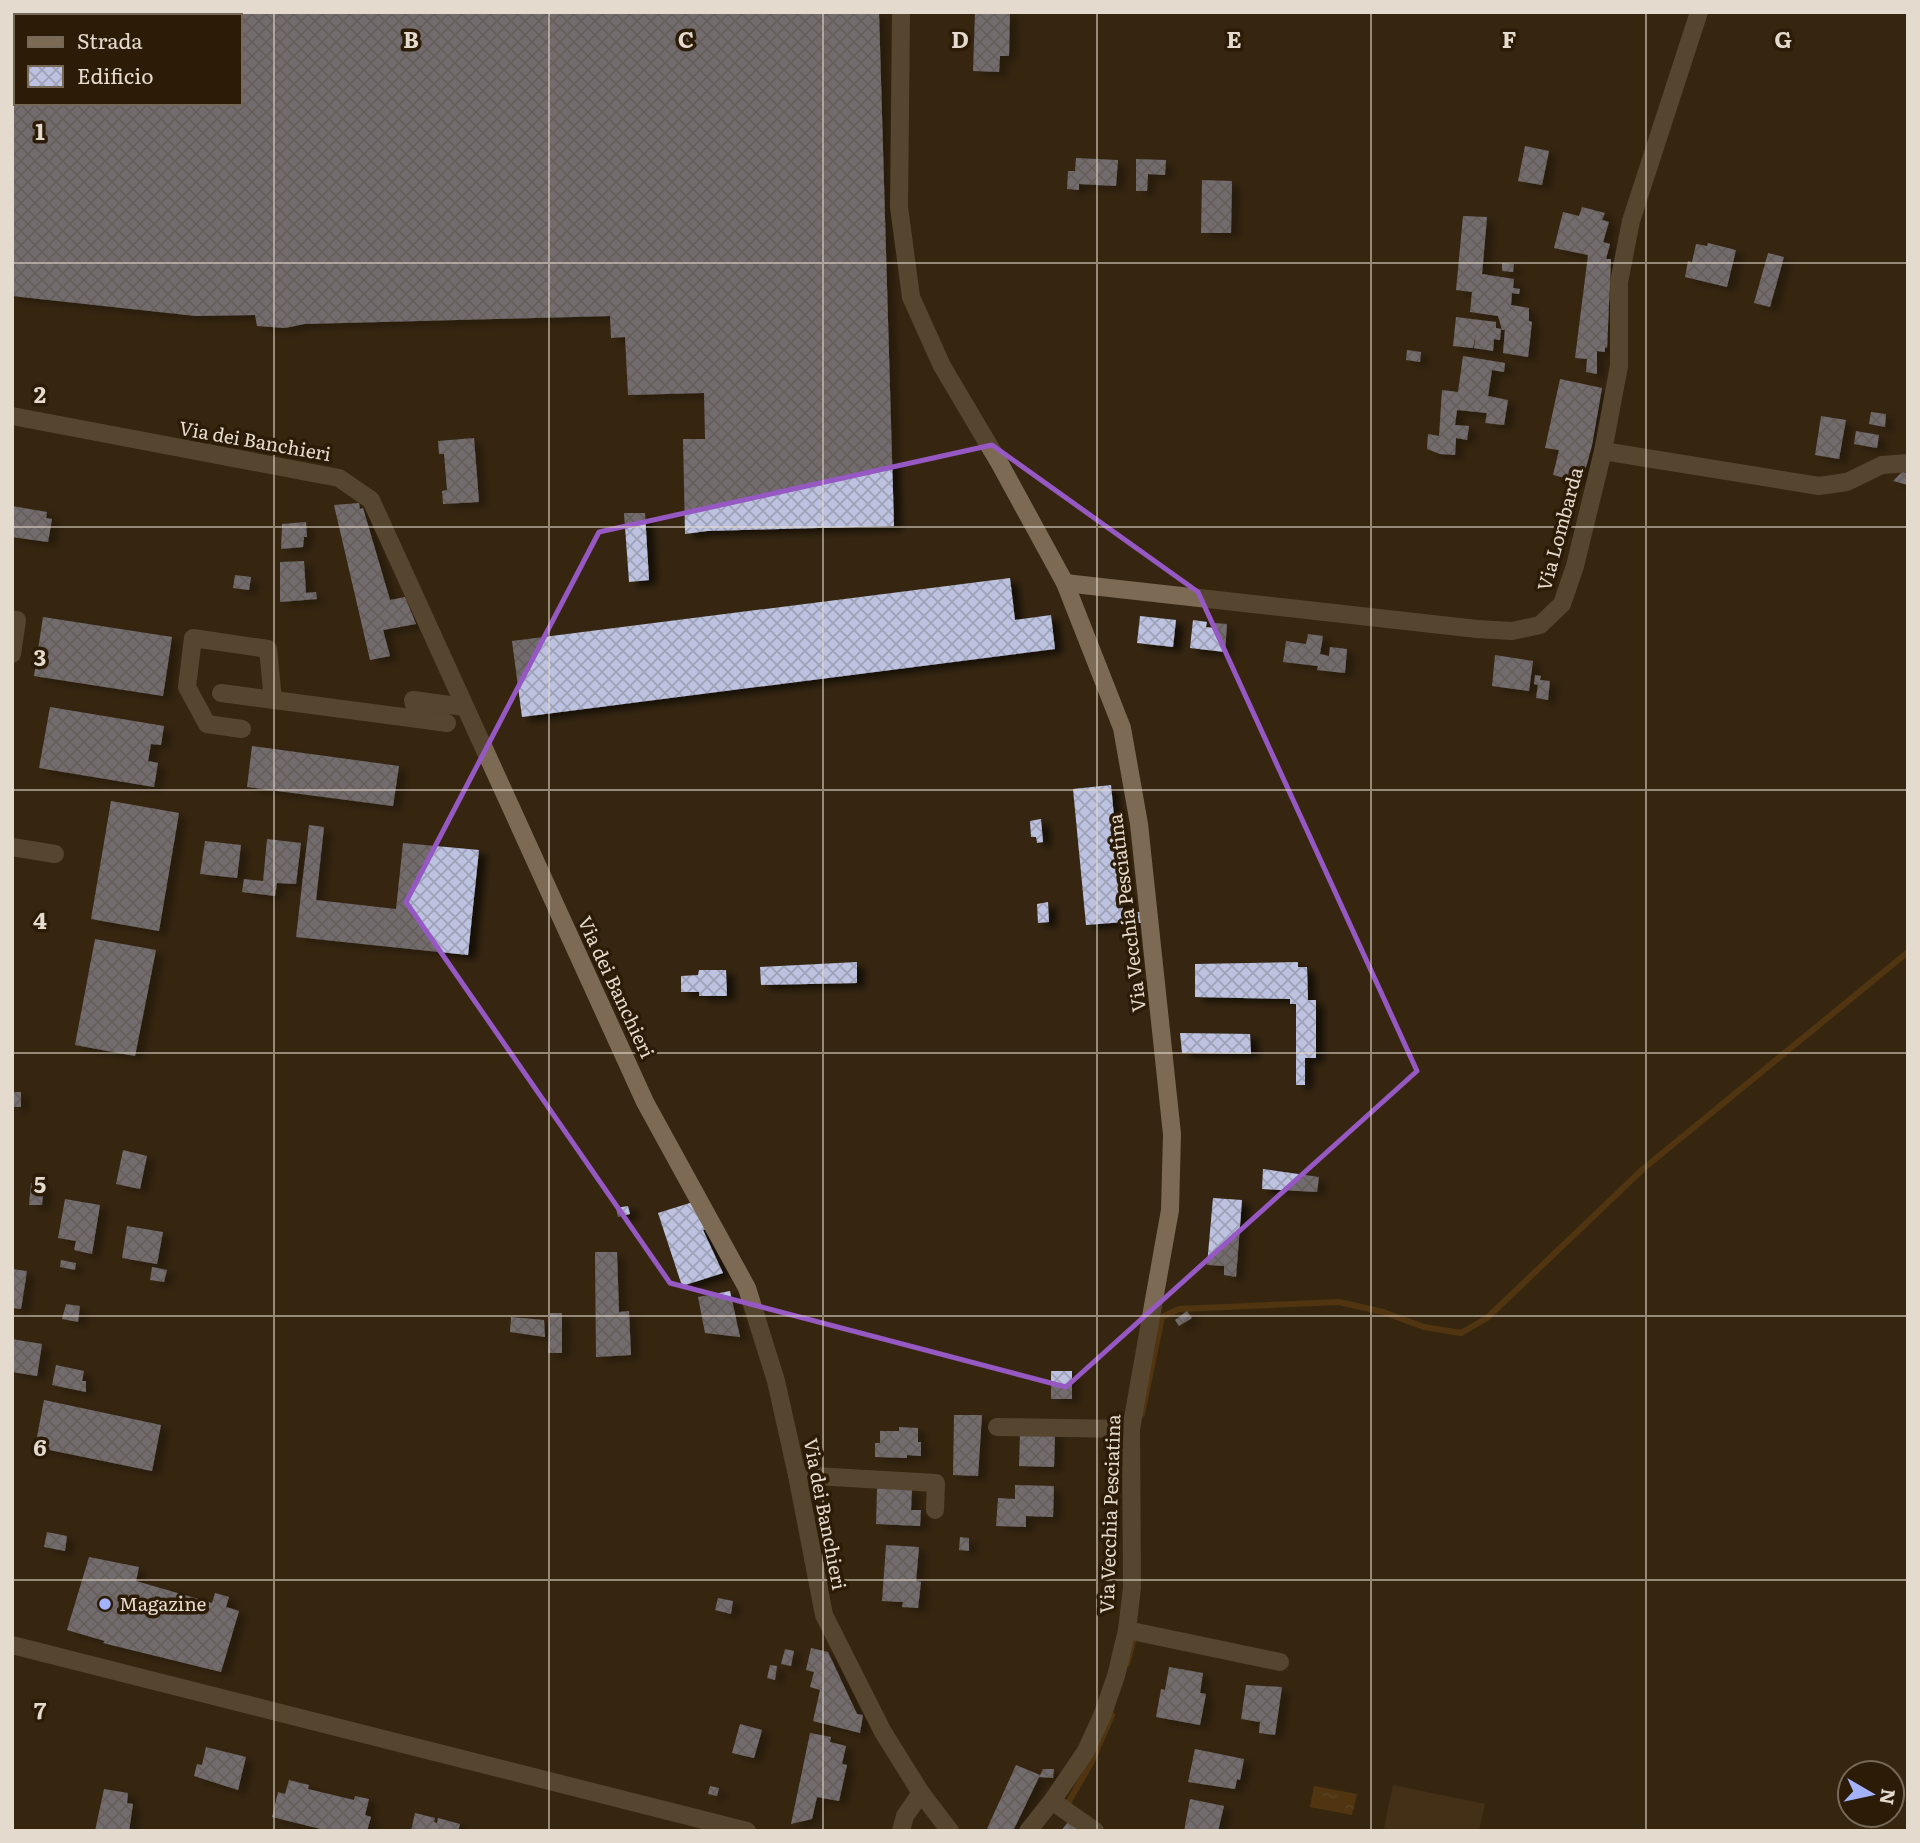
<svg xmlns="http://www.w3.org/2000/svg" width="1920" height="1843" font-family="Literata,serif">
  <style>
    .pitch { fill: #543c20 }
    .water { fill: url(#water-ripples) }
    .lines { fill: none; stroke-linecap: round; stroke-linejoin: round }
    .stream { stroke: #6f4811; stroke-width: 6 }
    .building { fill: url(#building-cross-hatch); filter: url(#shadow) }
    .minor { stroke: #7c6a55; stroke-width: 18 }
    .marked { fill: none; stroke: #9658c3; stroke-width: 5; stroke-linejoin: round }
    .grid { fill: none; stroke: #e5dace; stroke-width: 2; stroke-opacity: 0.55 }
    .poi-dot { fill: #a4b2fc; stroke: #2c1c07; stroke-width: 2.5 }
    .labels { text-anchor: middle; stroke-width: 7; stroke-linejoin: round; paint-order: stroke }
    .street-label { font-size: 19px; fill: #e5dace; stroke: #2c1c07 }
    .poi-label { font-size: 19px; fill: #e5dace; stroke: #2c1c07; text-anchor: start }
    .grid-label { font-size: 23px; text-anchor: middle; font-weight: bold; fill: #e5dace; stroke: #2c1c07; stroke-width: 7; stroke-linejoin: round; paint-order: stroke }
  </style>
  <defs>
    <pattern id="water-ripples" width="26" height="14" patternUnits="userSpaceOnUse" patternTransform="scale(1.75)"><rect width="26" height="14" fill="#6f4811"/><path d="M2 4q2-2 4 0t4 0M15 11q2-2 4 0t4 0" fill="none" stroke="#836232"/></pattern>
    <pattern id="building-cross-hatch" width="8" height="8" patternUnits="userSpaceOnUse" patternTransform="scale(1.75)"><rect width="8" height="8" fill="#bcc2df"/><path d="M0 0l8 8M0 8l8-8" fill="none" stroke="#9ea2b7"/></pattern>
    <filter id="shadow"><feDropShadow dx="8" dy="4.5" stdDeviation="3.5" flood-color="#0009"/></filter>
  </defs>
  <rect width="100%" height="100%" fill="#362611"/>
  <path class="pitch" d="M1393,1785L1485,1804L1479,1831H1400L1384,1828Z"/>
  <path class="water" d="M1314,1786L1357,1794L1352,1815L1310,1807Z"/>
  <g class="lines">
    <g class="stream">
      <path d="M1142,1414L1162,1317L1179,1309L1339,1302L1383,1312L1424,1327L1461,1333L1487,1318L1643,1169L1908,952"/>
      <path d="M1127,1664L1134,1637"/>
      <path d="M1068,1803L1091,1763L1112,1715"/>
    </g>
  </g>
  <g class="building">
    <path d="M165,12H879L894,526L707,531L685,534L683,439H705L704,393L628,395L625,337L611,338L610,316L304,324L285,328L257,326L255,315L196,316L12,296V45H16V103H240V16H162Z"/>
    <path d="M975,12H1010L1009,56H1000L999,72L973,71Z"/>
    <path d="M1525,146L1549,151L1542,185L1518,181Z"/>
    <path d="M1076,158L1118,160L1116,186L1079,184V190L1067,189L1068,171H1075Z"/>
    <path d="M1136,159L1166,160L1165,175L1148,174L1147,191H1136Z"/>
    <path d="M1202,180L1232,181L1231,233H1201Z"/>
    <path d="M1582,207L1605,213L1602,220L1609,222L1603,242L1610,244L1606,259H1611L1607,348L1605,347V352L1597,351V374L1586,372L1587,359L1575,358L1588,255L1554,248L1563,212L1579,216Z"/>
    <path d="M1463,216L1487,217L1482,274L1514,279L1513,288L1520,289L1519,294L1512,293L1511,305L1529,308V321L1532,322L1528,357L1503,353L1505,330H1502L1498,316L1470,312L1472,292L1456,290Z"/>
    <path d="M1708,243L1736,250L1727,287L1685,277L1688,261L1692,262L1696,244L1707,246Z"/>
    <path d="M1768,253L1784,257L1770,307L1754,303Z"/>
    <path d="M1502,263L1514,264L1513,272L1502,271Z"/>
    <path d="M1456,317L1496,322V328L1501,329L1500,340L1494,339L1493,351L1474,348L1476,333L1473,348L1453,346Z"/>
    <path d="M1407,350L1421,352L1420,362L1406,360Z"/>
    <path d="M1463,356L1505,363L1504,372L1492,370L1488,396L1508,400L1504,425L1485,423L1487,413L1457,410L1455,425L1469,426L1467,440L1456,438L1455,455L1440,454L1427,449L1428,434L1439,436L1442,390L1458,392Z"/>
    <path d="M1560,379L1602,388L1592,445L1582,482L1553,475L1559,450L1545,448Z"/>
    <path d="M1871,412L1886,414L1885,427L1869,424Z"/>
    <path d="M1821,416L1846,420L1839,459L1815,455Z"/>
    <path d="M1856,431L1879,435L1877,448L1854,444Z"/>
    <path d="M474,438L479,502L443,504L442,491L447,490L444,454H439L438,441Z"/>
    <path d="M1902,472L1908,473V485L1893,481Z"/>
    <path d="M359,503L360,509L363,508L390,600L405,597L416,624L383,630L390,656L370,660L334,505Z"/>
    <path d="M12,506L47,512L46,518L52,519L48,542L12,537Z"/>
    <path d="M624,513H645L649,580L629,582Z"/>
    <path d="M1558,520L1570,522L1568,530L1557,528Z"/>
    <path d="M306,522L307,537H304L303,547L281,549L282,524Z"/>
    <path d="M304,561L306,593L316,592L317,599L280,602V562Z"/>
    <path d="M235,575L251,577L249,590L233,588Z"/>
    <path d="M1010,578L1015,620L1051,615L1055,649L522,717L512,641Z"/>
    <path d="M1140,616L1176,620L1173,647L1137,643Z"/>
    <path d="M43,617L172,637L163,696L34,676Z"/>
    <path d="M1193,620L1207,622L1206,627L1214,628V623L1227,624L1225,652L1190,648Z"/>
    <path d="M1308,634L1323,636L1320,654L1329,656L1330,647L1347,649L1345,673L1317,670L1318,666L1283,662L1286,641L1306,644Z"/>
    <path d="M1495,655L1533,661L1529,691L1492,686Z"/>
    <path d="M1535,675L1541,676L1540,680L1550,681L1548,700L1536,698L1538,685L1534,684Z"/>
    <path d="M50,707L164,726L161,745L151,744L148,761L158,763L154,787L39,768Z"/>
    <path d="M252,746L399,766L393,806L247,787Z"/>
    <path d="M1111,785L1124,922L1086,925L1073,789Z"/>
    <path d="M111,801L179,813L159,931L91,919Z"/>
    <path d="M1041,819L1043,842L1037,843L1036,837H1031L1030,821Z"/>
    <path d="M309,825L324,827L316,900L396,909L403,843L479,850L468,955L296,937Z"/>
    <path d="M267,839L301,843L296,884L277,883L275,896L242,892L244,879L263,881Z"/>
    <path d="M205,841L241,845L237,878L200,874Z"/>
    <path d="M1048,902L1049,922L1038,923L1037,904Z"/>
    <path d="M1127,912H1142V923H1128Z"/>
    <path d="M95,939L156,950L135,1056L75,1045Z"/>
    <path d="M857,962V983L761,985L760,967Z"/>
    <path d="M1298,962V967H1307L1308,1000H1316V1058H1305V1085H1296V1004H1290V999L1195,997V964Z"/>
    <path d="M699,970H726L727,996H699V992H681V976L698,975Z"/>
    <path d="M1180,1033L1250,1034L1251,1054L1182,1053Z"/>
    <rect x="12" y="1092" width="9" height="15"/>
    <path d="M123,1150L147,1156L140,1189L116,1184Z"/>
    <path d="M1263,1169L1319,1177L1317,1192L1262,1189Z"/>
    <path d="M31,1183L44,1184L42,1205H29Z"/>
    <path d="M1213,1198L1242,1200L1236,1277L1224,1275V1266L1207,1265Z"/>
    <path d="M65,1199L100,1205L92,1254L74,1250L76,1241L58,1238Z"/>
    <path d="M693,1202L706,1229L703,1230L723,1273L682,1286L658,1213Z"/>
    <path d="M628,1206L630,1214L618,1217L616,1208Z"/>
    <path d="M127,1226L163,1232L157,1264L122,1258Z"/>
    <path d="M595,1252H617L619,1312L629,1311L631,1355L596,1357Z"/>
    <path d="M61,1260L76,1263L75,1270L60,1267Z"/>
    <path d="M152,1267L167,1270L164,1282L150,1280Z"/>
    <path d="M12,1269L27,1271L21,1309L12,1308Z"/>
    <path d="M730,1291L740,1337L705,1333L698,1297Z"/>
    <path d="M66,1304L80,1306L78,1322L62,1319Z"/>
    <path d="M1187,1311L1192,1318L1179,1326L1175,1320Z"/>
    <path d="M550,1313H562V1353H548Z"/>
    <path d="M511,1317L544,1320L545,1337L510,1332Z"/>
    <path d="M12,1339L42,1344L37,1376L12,1372Z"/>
    <path d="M56,1365L84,1371L82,1381H86V1392L52,1385Z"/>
    <rect x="1051" y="1371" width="21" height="28"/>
    <path d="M44,1400L161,1425L152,1471L35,1447Z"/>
    <path d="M954,1415H982L978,1476L953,1475Z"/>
    <path d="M899,1427L918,1428V1442H921V1456L907,1455V1458L875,1457V1443H880V1431H899Z"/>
    <path d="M1020,1431L1055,1432L1054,1467L1019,1466Z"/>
    <path d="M1015,1485L1054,1486L1053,1517L1026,1516V1527L996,1526L998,1498L1015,1499Z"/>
    <path d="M877,1488L912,1489L911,1510H921L920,1526L876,1524Z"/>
    <path d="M47,1532L67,1536L65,1551L44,1547Z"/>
    <path d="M960,1537L969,1538V1551L959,1550Z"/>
    <path d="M886,1545L919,1547L916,1581L921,1582L918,1608L902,1607L903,1602L882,1601Z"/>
    <path d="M89,1557L139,1567L136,1581L212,1603L215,1593L229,1597L226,1607L239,1611L221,1672L103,1643L105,1641L67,1630Z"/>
    <path d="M718,1598L733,1601L731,1614L715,1610Z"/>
    <path d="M811,1648L828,1652L857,1714L863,1715L860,1733L813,1721L820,1690L810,1687L814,1672L806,1670Z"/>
    <path d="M785,1649L794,1651L791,1666L781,1664Z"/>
    <path d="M770,1665L777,1666L775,1680L767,1678Z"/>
    <path d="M1169,1667L1203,1673L1200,1693L1206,1694L1200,1725L1156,1717L1161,1689L1165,1690Z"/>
    <path d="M1246,1685L1282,1687L1275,1735L1259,1733L1260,1722L1241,1719Z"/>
    <path d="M740,1724L762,1730L754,1758L732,1753Z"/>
    <path d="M810,1733L831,1737L830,1742L846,1746L842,1764L847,1765L839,1801L817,1797L812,1819L791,1824Z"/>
    <path d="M206,1747L246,1757L238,1790L194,1776L197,1764L202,1765Z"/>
    <path d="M1195,1749L1244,1759L1240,1780L1237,1779L1235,1789L1188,1782Z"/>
    <path d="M1016,1765L1040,1775L1013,1831H986Z"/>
    <path d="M1043,1769H1054L1053,1778L1039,1777Z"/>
    <path d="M289,1780L309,1785L308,1789L354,1800L355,1796L369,1799L365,1815L371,1817L367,1831H329L272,1817L278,1792L285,1794Z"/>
    <path d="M710,1786L719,1788L717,1796L708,1794Z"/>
    <path d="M104,1789L128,1793L127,1803L133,1804L129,1831H95Z"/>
    <path d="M1190,1799L1224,1806L1218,1831H1184Z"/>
    <path d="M415,1813L435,1818L434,1822L437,1823L438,1818L460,1824L458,1831H411Z"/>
    <path d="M1071,1818L1090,1831H1061Z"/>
  </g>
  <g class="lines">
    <g class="minor">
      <path d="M901,12L899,207L911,297L942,366L1000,464L1065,583L1122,728L1139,824L1172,1134L1170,1210L1131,1429L1132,1588L1127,1630L1116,1676L1102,1716L1086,1751L1052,1801L1028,1831"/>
      <path d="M12,416L339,478L371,500L645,1102L747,1288L776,1381L797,1475L824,1615L883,1732L921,1793L950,1831"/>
      <path d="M1603,451L1819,486L1847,482L1882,465L1908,463"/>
      <path d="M1065,583L1477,629L1512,631L1540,625L1562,604L1575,566L1603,451L1619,366V282L1631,221L1699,12"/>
      <path d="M12,619L17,620L12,654"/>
      <path d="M221,693L418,719"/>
      <path d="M447,723L418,719L413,700L465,707"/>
      <path d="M242,729L207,724L187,687L193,638L268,649L273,700"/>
      <path d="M12,847L55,854"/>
      <path d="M997,1427L1131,1429"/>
      <path d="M797,1475L936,1483L935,1510"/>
      <path d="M1127,1630L1280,1662"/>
      <path d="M12,1645L747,1831"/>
      <path d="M1052,1801L1095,1831"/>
      <path d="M901,1831L905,1816L921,1793"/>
    </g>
  </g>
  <path d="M0 0H1920V1843H0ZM992,445L1198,592L1417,1071L1066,1387L670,1283L406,902L599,532Z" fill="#362611" fill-opacity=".55" fill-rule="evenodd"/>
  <path class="marked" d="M992,445L1198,592L1417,1071L1066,1387L670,1283L406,902L599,532Z"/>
  <path class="grid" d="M274,12V1831M549,12V1831M823,12V1831M1097,12V1831M1371,12V1831M1646,12V1831M12,263H1908M12,527H1908M12,790H1908M12,1053H1908M12,1316H1908M12,1580H1908"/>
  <circle class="poi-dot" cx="105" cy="1604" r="7"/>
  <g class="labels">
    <g class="street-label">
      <text transform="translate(255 441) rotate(10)" y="7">Via dei Banchieri</text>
      <text transform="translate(1560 529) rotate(-75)" y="7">Via Lombarda</text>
      <text transform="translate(1127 913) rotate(-97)" y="7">Via Vecchia Pesciatina</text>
      <text transform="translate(616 987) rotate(65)" y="7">Via dei Banchieri</text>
      <text transform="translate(825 1514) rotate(79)" y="7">Via dei Banchieri</text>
      <text transform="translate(1110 1514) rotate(-88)" y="7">Via Vecchia Pesciatina</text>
    </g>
    <g class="poi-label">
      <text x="119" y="1611">Magazine</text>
    </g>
  </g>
  <g class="grid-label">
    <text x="411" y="48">B</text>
    <text x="686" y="48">C</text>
    <text x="960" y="48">D</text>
    <text x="1234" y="48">E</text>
    <text x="1509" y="48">F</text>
    <text x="1783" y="48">G</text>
    <text x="40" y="140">1</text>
    <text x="40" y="403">2</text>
    <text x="40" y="666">3</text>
    <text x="40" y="929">4</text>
    <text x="40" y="1193">5</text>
    <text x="40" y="1456">6</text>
    <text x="40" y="1719">7</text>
  </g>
  <rect width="1920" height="1843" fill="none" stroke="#e5dace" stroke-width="28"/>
  <rect x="14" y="14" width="228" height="91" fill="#2c1c07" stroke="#766857" stroke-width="2"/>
  <rect x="28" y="37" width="35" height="10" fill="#7c6a55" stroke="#766857" stroke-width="2"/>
  <text x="77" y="49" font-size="21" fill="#e5dace">Strada</text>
  <rect x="28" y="66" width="35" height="21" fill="url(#building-cross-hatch)" stroke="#766857" stroke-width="2"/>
  <text x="77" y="84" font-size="21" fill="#e5dace">Edificio</text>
  <g transform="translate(1871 1794) rotate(99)"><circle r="33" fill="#2c1c07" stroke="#766857" stroke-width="2"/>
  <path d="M0-5L12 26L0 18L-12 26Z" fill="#a4b2fc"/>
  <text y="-10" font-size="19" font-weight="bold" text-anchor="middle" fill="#e5dace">N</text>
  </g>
</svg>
